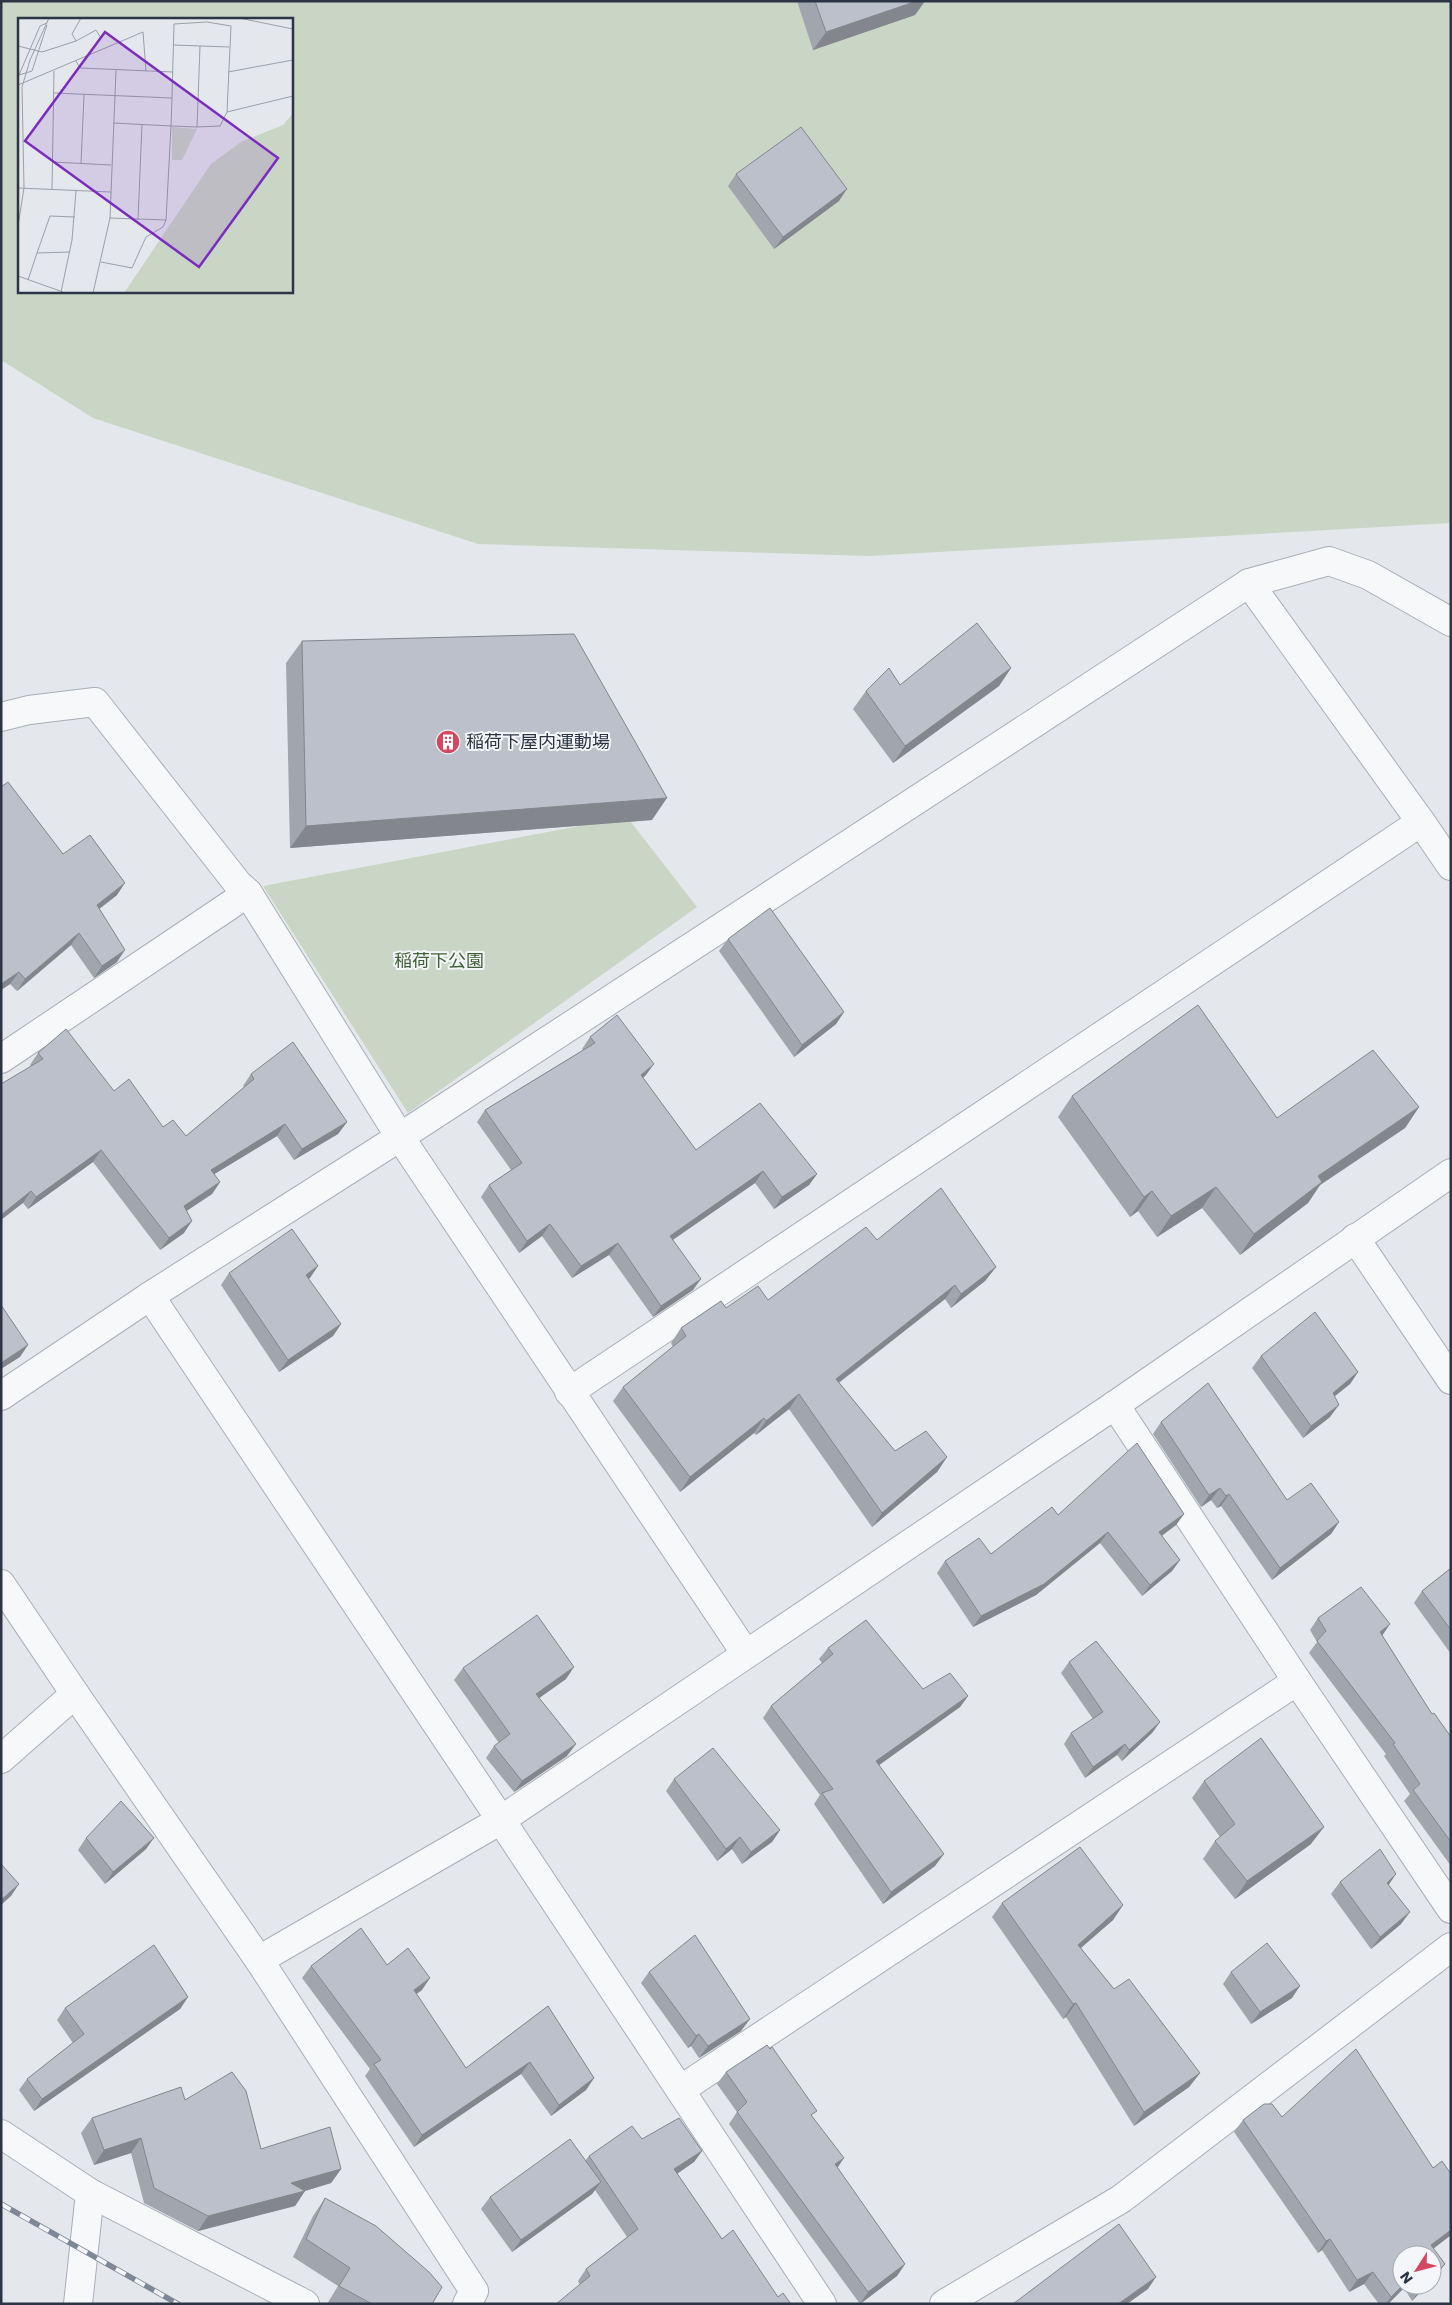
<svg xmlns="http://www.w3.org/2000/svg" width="1452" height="2305" font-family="Poppins,'Noto Sans JP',sans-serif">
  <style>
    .green { fill: #c9d6c5; fill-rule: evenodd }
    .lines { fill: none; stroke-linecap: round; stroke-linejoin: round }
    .minor-casing { stroke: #a9aeb7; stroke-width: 30 }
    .minor { stroke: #f7f8fa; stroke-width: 28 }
    .rail-casing { stroke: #7d8796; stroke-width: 5.5 }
    .rail { stroke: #f4f6f9; stroke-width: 4; stroke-dasharray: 11; stroke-linecap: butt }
    .wall { fill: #a1a5ae }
    .shaded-wall { fill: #83868d }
    .building { fill: #bbc0ca; stroke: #83868d }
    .labels { text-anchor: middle; stroke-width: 4; stroke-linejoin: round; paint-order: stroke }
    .poi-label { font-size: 18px; fill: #2b3545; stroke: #f4f6f9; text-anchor: start }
    .park-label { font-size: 18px; fill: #406138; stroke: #f4f6f9 }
    .inset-road { fill: none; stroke: #9aa0a9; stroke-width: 1 }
    .view { fill: #7b2cbf; fill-opacity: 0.15; stroke: #7b2cbf; stroke-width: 2.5 }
    .inset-edge { fill: none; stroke: #2b3545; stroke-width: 2.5 }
  </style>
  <rect width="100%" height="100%" fill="#e4e7ec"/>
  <g class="green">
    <path d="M1,1H1451V523L868,556L478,544L93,418L1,360ZM19,19H291V291H19Z"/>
    <path d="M627,817L697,907L408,1113L263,886Z"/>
  </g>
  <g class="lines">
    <g class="minor-casing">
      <g id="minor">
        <path d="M1249,583L1421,822L1451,866"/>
        <path d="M1,717L29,710L95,702L238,884L248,893L400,1137L746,1654"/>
        <path d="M1,1059L248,893"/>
        <path d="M1355,1238L1451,1380"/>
        <path d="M150,1296L501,1820L822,2304"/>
        <path d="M569,1392L1421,822"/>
        <path d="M1,1396L150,1296L400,1137L1249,583L1329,561L1368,575L1451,622"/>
        <path d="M1115,1405L1297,1681L1451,1909"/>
        <path d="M1,1584L75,1694L259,1960L474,2291L467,2304"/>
        <path d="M1,1759L75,1694"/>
        <path d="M259,1960L501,1820L1115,1405L1451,1173"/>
        <path d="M680,2090L1297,1681"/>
        <path d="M1,2134L90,2193L305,2304"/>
        <path d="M78,2304L90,2193"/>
        <path d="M944,2304L1121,2199L1451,1947"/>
      </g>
    </g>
    <use href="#minor" class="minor"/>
    <g class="rail-casing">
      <path id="rail" d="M1,2204L178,2304"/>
    </g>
    <use href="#rail" class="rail"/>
  </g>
  <g class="wall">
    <path d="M797,1H925L915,15L813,50Z"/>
    <path d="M736,174L839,201L774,249L728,186Z"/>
    <path d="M302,641L652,820L290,848L286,663Z"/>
    <path d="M1011,668L999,686L893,763L853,709L866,691L900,685Z"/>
    <path d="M1,787L63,854L117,895L99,909L117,962L94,978L71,945L17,991L10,984L1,990Z"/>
    <path d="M728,939L844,1012L836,1024L794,1057L719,951Z"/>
    <path d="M590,1037L646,1075L643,1078L696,1150L817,1174L809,1185L774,1209L755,1183L673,1240L693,1290L653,1317L609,1255L572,1278L542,1236L519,1253L481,1197L489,1185L511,1170L477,1122L485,1110L583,1050L582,1049Z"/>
    <path d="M38,1053L114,1091L163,1127L186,1136L244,1087L243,1086L251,1074L347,1122L338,1134L294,1160L277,1136L214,1174L220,1182L212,1194L186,1211L184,1233L160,1250L93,1162L28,1209L23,1203L31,1066L30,1065Z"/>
    <path d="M1072,1096L1277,1118L1419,1107L1405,1128L1320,1185L1308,1203L1240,1255L1202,1208L1157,1237L1138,1211L1130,1217L1058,1117Z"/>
    <path d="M877,1240L996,1267L985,1281L951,1308L945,1299L839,1383L895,1451L947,1457L937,1472L872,1527L789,1409L756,1435L754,1433L680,1492L613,1401L623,1387L673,1347L671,1343L681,1328L726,1308L768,1300Z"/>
    <path d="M318,1266L308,1279L341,1324L333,1336L279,1372L221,1285L229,1273Z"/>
    <path d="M1261,1356L1358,1372L1350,1384L1334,1396L1330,1417L1303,1438L1252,1368Z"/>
    <path d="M1161,1422L1287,1500L1339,1522L1331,1534L1272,1580L1221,1506L1217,1508L1211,1500L1201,1507L1153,1434Z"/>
    <path d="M1184,1514L1176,1525L1162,1536L1180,1560L1172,1571L1142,1596L1100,1543L1036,1595L973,1627L937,1573L945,1561L991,1554L1058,1515Z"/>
    <path d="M1451,1568V1654L1414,1603L1422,1591Z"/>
    <path d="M1318,1618L1382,1635L1432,1714L1451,1737V1866L1404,1801L1410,1794L1384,1756L1386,1754L1309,1653L1317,1642L1310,1630Z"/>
    <path d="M828,1648L923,1689L968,1696L960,1707L879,1765L935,1866L883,1904L814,1804L820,1795L763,1718L771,1706L822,1663L819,1659Z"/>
    <path d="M1069,1662L1160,1722L1152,1733L1122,1761L1117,1755L1085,1778L1064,1744L1071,1733L1093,1719L1061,1673Z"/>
    <path d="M463,1668L566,1679L539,1698L567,1756L514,1792L486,1758L494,1746L499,1743L454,1680Z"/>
    <path d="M674,1779L780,1830L772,1842L742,1864L732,1849L717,1861L666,1791Z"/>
    <path d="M1204,1781L1311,1844L1235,1899L1203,1859L1215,1841L1220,1837L1192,1798Z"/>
    <path d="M86,1838L146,1849L105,1884L78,1850Z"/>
    <path d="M1396,1874L1388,1884L1401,1924L1371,1949L1331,1894L1340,1882Z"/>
    <path d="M1002,1903L1123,1905L1113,1920L1081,1948L1114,1989L1200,2073L1189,2087L1134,2126L1066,2017L1063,2019L992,1917Z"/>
    <path d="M387,1965L422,1990L416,1994L466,2068L548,2006L594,2078L586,2090L551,2116L521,2074L414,2147L365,2076L370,2069L302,1978L311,1966Z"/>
    <path d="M649,1972L741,2031L699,2058L691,2046L688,2048L641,1983Z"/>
    <path d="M1231,1972L1292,1998L1251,2024L1223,1984Z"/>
    <path d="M188,1997L180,2009L34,2111L19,2090L27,2079L73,2043L57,2020L65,2008Z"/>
    <path d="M726,2072L813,2117L837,2168L905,2264L897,2276L860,2304L729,2124L737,2112L717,2084Z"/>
    <path d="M185,2100L261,2149L341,2169L331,2183L305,2191L295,2206L198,2231L144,2203L131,2153L94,2165L81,2133L92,2118Z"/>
    <path d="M1282,2117L1451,2174V2235L1434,2248L1436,2276L1432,2255L1402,2285H1427L1412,2301L1404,2288L1388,2304H1379L1364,2284L1349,2292L1322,2250L1318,2253L1234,2132L1243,2120Z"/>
    <path d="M642,2139L702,2151L694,2162L677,2174L722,2239L778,2297L791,2304L580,2285L578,2281L586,2269L627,2237L595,2190L592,2194L512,2252L481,2209L490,2197L585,2161L589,2156Z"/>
    <path d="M325,2198L432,2304H327L338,2286L293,2257L313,2216Z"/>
  </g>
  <g class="shaded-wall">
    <path d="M917,1H925L915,15L813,50L826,32Z"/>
    <path d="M847,189L839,201L774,249L783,237Z"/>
    <path d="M1011,668L999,686L893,763L905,746Z"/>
    <path d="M667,798L652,820L290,848L306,826Z"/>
    <path d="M125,883L117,895L89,917L97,905Z"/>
    <path d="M79,933L71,945L17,991L25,979Z"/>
    <path d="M125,950L117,962L94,978L102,966Z"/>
    <path d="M19,972L10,984L1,990V984Z"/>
    <path d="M844,1012L836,1024L794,1057L802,1045Z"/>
    <path d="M654,1064L646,1075L633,1086L641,1075Z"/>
    <path d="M1419,1107L1405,1128L1320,1185L1308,1203L1240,1255L1254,1234L1318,1176Z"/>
    <path d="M347,1122L338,1134L294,1160L302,1149Z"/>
    <path d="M285,1124L277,1136L203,1181L211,1170Z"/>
    <path d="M101,1150L93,1162L28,1209L36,1197Z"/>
    <path d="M763,1171L755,1183L662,1247L670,1236Z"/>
    <path d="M817,1174L809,1185L774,1209L782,1197Z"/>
    <path d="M220,1182L212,1194L176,1218L184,1206Z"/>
    <path d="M1216,1187L1202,1208L1157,1237L1171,1216Z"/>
    <path d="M31,1191L23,1203L1,1220V1215Z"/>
    <path d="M1152,1191L1138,1211L1130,1217L1144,1197Z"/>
    <path d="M192,1221L184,1233L160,1250L169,1238Z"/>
    <path d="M550,1224L542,1236L519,1253L527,1241Z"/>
    <path d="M618,1243L609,1255L572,1278L581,1266Z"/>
    <path d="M318,1266L310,1278L297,1287L306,1275Z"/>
    <path d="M996,1267L985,1281L951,1308L961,1294Z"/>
    <path d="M701,1279L693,1290L653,1317L661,1306Z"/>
    <path d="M955,1285L945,1299L825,1393L836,1379Z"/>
    <path d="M341,1324L333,1336L279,1372L288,1360Z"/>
    <path d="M28,1345L20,1357L1,1369V1363Z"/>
    <path d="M1358,1372L1350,1384L1324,1405L1333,1393Z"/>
    <path d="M799,1394L789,1409L756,1435L766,1421Z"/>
    <path d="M1339,1405L1330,1417L1303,1438L1311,1426Z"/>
    <path d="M764,1418L754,1433L680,1492L690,1477Z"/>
    <path d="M947,1457L937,1472L872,1527L882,1513Z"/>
    <path d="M1220,1488L1211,1500L1201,1507L1209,1495Z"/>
    <path d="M1229,1494L1221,1506L1217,1508L1226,1496Z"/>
    <path d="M1184,1514L1176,1525L1151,1543L1159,1532Z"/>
    <path d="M1339,1522L1331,1534L1272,1580L1280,1568Z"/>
    <path d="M1108,1532L1100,1543L1036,1595L973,1627L981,1616Z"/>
    <path d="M1180,1560L1172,1571L1142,1596L1150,1585Z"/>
    <path d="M1390,1624L1382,1636L1380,1632Z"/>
    <path d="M574,1667L566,1679L528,1706L536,1694Z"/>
    <path d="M968,1696L960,1707L868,1773L876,1761Z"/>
    <path d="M1160,1722L1152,1733L1122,1761L1129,1750Z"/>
    <path d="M576,1744L567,1756L514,1792L522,1781Z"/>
    <path d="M1125,1744L1117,1755L1085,1778L1093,1767Z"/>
    <path d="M1324,1827L1311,1844L1235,1899L1247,1881Z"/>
    <path d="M780,1830L772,1842L742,1864L751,1852Z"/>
    <path d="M740,1837L732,1849L717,1861L726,1849Z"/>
    <path d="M154,1838L146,1849L105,1884L113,1872Z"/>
    <path d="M944,1854L935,1866L883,1904L891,1892Z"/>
    <path d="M1396,1874L1388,1886L1387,1883Z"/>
    <path d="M19,1884L11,1896L1,1905V1900Z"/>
    <path d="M1123,1905L1113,1920L1068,1959L1078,1945Z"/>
    <path d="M1410,1912L1401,1924L1371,1949L1380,1937Z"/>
    <path d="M430,1978L422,1990L405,2002L414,1990Z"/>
    <path d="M1300,1986L1292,1998L1251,2024L1260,2012Z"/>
    <path d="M188,1997L180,2009L34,2111L42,2099Z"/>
    <path d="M1076,2003L1066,2017L1063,2019L1073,2004Z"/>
    <path d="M750,2019L741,2031L699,2058L708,2046Z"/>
    <path d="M699,2034L691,2046L688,2048L696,2036Z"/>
    <path d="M530,2062L521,2074L414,2147L422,2135Z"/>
    <path d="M1200,2073L1189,2087L1134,2126L1144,2112Z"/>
    <path d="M594,2078L586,2090L551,2116L559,2105Z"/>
    <path d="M141,2138L131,2153L94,2165L104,2150Z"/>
    <path d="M702,2151L694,2162L666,2181L674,2169Z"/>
    <path d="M844,2158L836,2170L835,2164Z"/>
    <path d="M341,2169L331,2183L298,2193L305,2191L295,2206L198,2231L208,2216L291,2183Z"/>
    <path d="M601,2182L592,2194L512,2252L521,2240Z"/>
    <path d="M1451,2230V2235L1425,2255L1431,2245Z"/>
    <path d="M1330,2239L1322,2250L1318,2253L1326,2241Z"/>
    <path d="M905,2264L897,2276L860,2304L868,2292Z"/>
    <path d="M1445,2264L1436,2276L1432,2280V2277Z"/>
    <path d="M1373,2272L1364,2284L1349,2292L1357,2280Z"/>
    <path d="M1156,2277L1148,2289L1127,2304H1118Z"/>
    <path d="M1403,2285H1406L1404,2288L1388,2304H1386L1391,2297Z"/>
    <path d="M1424,2285H1427L1412,2301L1420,2289Z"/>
  </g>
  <g class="building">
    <path d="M815,1H917L826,32Z"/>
    <path d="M801,127L847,189L783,237L736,174Z"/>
    <path d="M977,623L1011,668L905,746L866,691L889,668L900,685Z"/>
    <path d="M574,634L667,798L306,826L302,641Z"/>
    <path d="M8,782L63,854L90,835L125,883L97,905L125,950L102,966L79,933L25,979L19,972L1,984V787Z"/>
    <path d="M770,908L844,1012L802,1045L728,939Z"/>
    <path d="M1198,1005L1277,1118L1373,1050L1419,1107L1318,1176L1322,1182L1254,1234L1216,1187L1171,1216L1152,1191L1144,1197L1072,1096Z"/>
    <path d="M617,1015L654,1064L641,1075L696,1150L760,1103L817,1174L782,1197L763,1171L670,1236L701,1279L661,1306L618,1243L581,1266L550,1224L527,1241L489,1185L522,1163L485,1110L595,1043L590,1037Z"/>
    <path d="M66,1029L114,1091L129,1079L163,1127L173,1120L186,1136L254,1079L251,1074L293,1042L347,1122L302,1149L285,1124L211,1170L220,1182L184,1206L192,1221L169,1238L101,1150L36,1197L31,1191L1,1215V1084L43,1059L38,1053Z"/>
    <path d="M941,1188L996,1267L961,1294L955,1285L836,1379L895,1451L926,1431L947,1457L882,1513L799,1394L766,1421L764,1418L690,1477L623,1387L686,1336L681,1328L721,1301L726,1308L758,1286L768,1300L866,1227L877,1240Z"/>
    <path d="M292,1229L318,1266L306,1275L341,1324L288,1360L229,1273Z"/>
    <path d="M1,1305L28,1345L1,1363Z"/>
    <path d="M1315,1312L1358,1372L1333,1393L1339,1405L1311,1426L1261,1356Z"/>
    <path d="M1208,1383L1287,1500L1311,1483L1339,1522L1280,1568L1229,1494L1226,1496L1220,1488L1209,1495L1161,1422Z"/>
    <path d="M1137,1443L1184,1514L1159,1532L1180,1560L1150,1585L1108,1532L1044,1584L981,1616L945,1561L979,1538L991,1554L1052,1507L1058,1515Z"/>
    <path d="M1451,1568V1630L1422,1591Z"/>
    <path d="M1361,1587L1390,1624L1380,1632L1432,1714L1434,1713L1451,1737V1842L1413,1790L1420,1784L1393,1744L1395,1743L1317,1641L1326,1631L1318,1618Z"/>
    <path d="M537,1615L574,1667L536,1694L576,1744L522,1781L494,1746L510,1734L463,1668Z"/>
    <path d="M866,1620L923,1689L950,1673L968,1696L876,1761L944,1854L891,1892L822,1793L833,1789L771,1706L833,1654L828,1648Z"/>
    <path d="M1096,1641L1160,1722L1129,1750L1125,1744L1093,1767L1071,1733L1103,1712L1069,1662Z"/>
    <path d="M1261,1738L1324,1827L1247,1881L1215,1841L1235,1824L1204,1781Z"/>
    <path d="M713,1748L780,1830L751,1852L740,1837L726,1849L674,1779Z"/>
    <path d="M121,1801L154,1838L113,1872L86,1838Z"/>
    <path d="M1080,1847L1123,1905L1078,1945L1114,1989L1129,1979L1200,2073L1144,2112L1076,2003L1073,2004L1002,1903Z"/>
    <path d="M1380,1849L1396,1874L1387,1883L1410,1912L1380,1937L1340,1882Z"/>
    <path d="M1,1864L19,1884L1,1900Z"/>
    <path d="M361,1928L387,1965L408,1948L430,1978L414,1990L466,2068L548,2006L594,2078L559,2105L530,2062L422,2135L374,2064L381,2060L311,1966Z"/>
    <path d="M695,1935L750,2019L708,2046L699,2034L696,2036L649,1972Z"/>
    <path d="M1267,1943L1300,1986L1260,2012L1231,1972Z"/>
    <path d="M154,1945L188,1997L42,2099L27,2079L84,2034L65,2008Z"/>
    <path d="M767,2045L770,2049L772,2047L817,2111L811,2115L844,2158L835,2164L905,2264L868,2292L737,2112L747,2102L726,2072Z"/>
    <path d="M1356,2049L1433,2168L1442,2161L1451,2174V2230L1431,2245L1445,2264L1432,2277V2255H1402V2285H1403L1391,2297L1373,2272L1357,2280L1330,2239L1326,2241L1243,2120L1264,2104H1272L1282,2117Z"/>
    <path d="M232,2072L246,2091L261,2149L330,2127L341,2169L291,2183L305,2191L208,2216L154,2188L141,2138L104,2150L92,2118L181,2087L185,2100Z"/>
    <path d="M679,2118L702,2151L674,2169L722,2239L733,2230L778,2297L783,2293L791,2304H556L590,2276L586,2269L638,2229L589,2156L632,2126L642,2139Z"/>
    <path d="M570,2139L601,2182L521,2240L490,2197Z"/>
    <path d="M325,2198L376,2226L429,2272L442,2287L432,2304H372L339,2286L350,2268L306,2239Z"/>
    <path d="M1119,2224L1156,2277L1118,2304H1013Z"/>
    <path d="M1418,2285H1424L1420,2289Z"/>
  </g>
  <defs>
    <g id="building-disc" transform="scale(1.25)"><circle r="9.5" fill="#d24860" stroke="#f4f6f9"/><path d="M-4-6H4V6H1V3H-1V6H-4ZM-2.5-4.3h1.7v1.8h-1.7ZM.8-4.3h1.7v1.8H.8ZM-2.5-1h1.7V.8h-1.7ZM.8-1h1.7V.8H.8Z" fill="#fff"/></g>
  </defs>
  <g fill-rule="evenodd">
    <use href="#building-disc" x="448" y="742"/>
  </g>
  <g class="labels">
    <g class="poi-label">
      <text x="466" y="748">稲荷下屋内運動場</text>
    </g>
    <g class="park-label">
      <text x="439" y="967">稲荷下公園</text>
    </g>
  </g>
  <g transform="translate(18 18)">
    <rect width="275" height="275" fill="#e4e7ec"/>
    <path d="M275,95V275H106L193,146L223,124L265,107ZM154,109L179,111L164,142H154Z" fill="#c9d6c5"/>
    <path class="inset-road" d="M63,0L54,16L58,23L78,12L83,20M221,0L275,11M29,5L22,8L1,57L14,53L29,7M156,27L211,29M0,28L24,34L58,23M58,43L62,50L155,54M210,54L275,42M0,67L125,14L128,53M36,75L154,80M209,94L275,78M179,109L182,28M34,144L93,147M63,145L66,77M0,170L93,174M34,171L36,53M92,200L148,202M120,202L124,106M0,208L6,170L4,69L12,42L31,0M19,235L32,198L57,199M83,244L114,250L128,219L145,209L148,202L153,108L154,80L156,6L189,4L213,8L209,94L202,108L179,109L153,108L95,105M0,258L45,274M10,262L19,235L52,234M43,274L54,222L58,173M75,275L92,200L98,52"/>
    <path class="view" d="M87,14L260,140L181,249L7,123Z"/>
    <rect width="275" height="275" class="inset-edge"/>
  </g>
  <rect width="1452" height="2305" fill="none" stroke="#2b3545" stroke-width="5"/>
  <g transform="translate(1417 2270) rotate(234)"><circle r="24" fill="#f4f6f9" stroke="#a4a9b1"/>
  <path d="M0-4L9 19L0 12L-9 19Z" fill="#d24860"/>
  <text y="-8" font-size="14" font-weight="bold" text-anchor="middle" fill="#2b3545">N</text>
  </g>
</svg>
